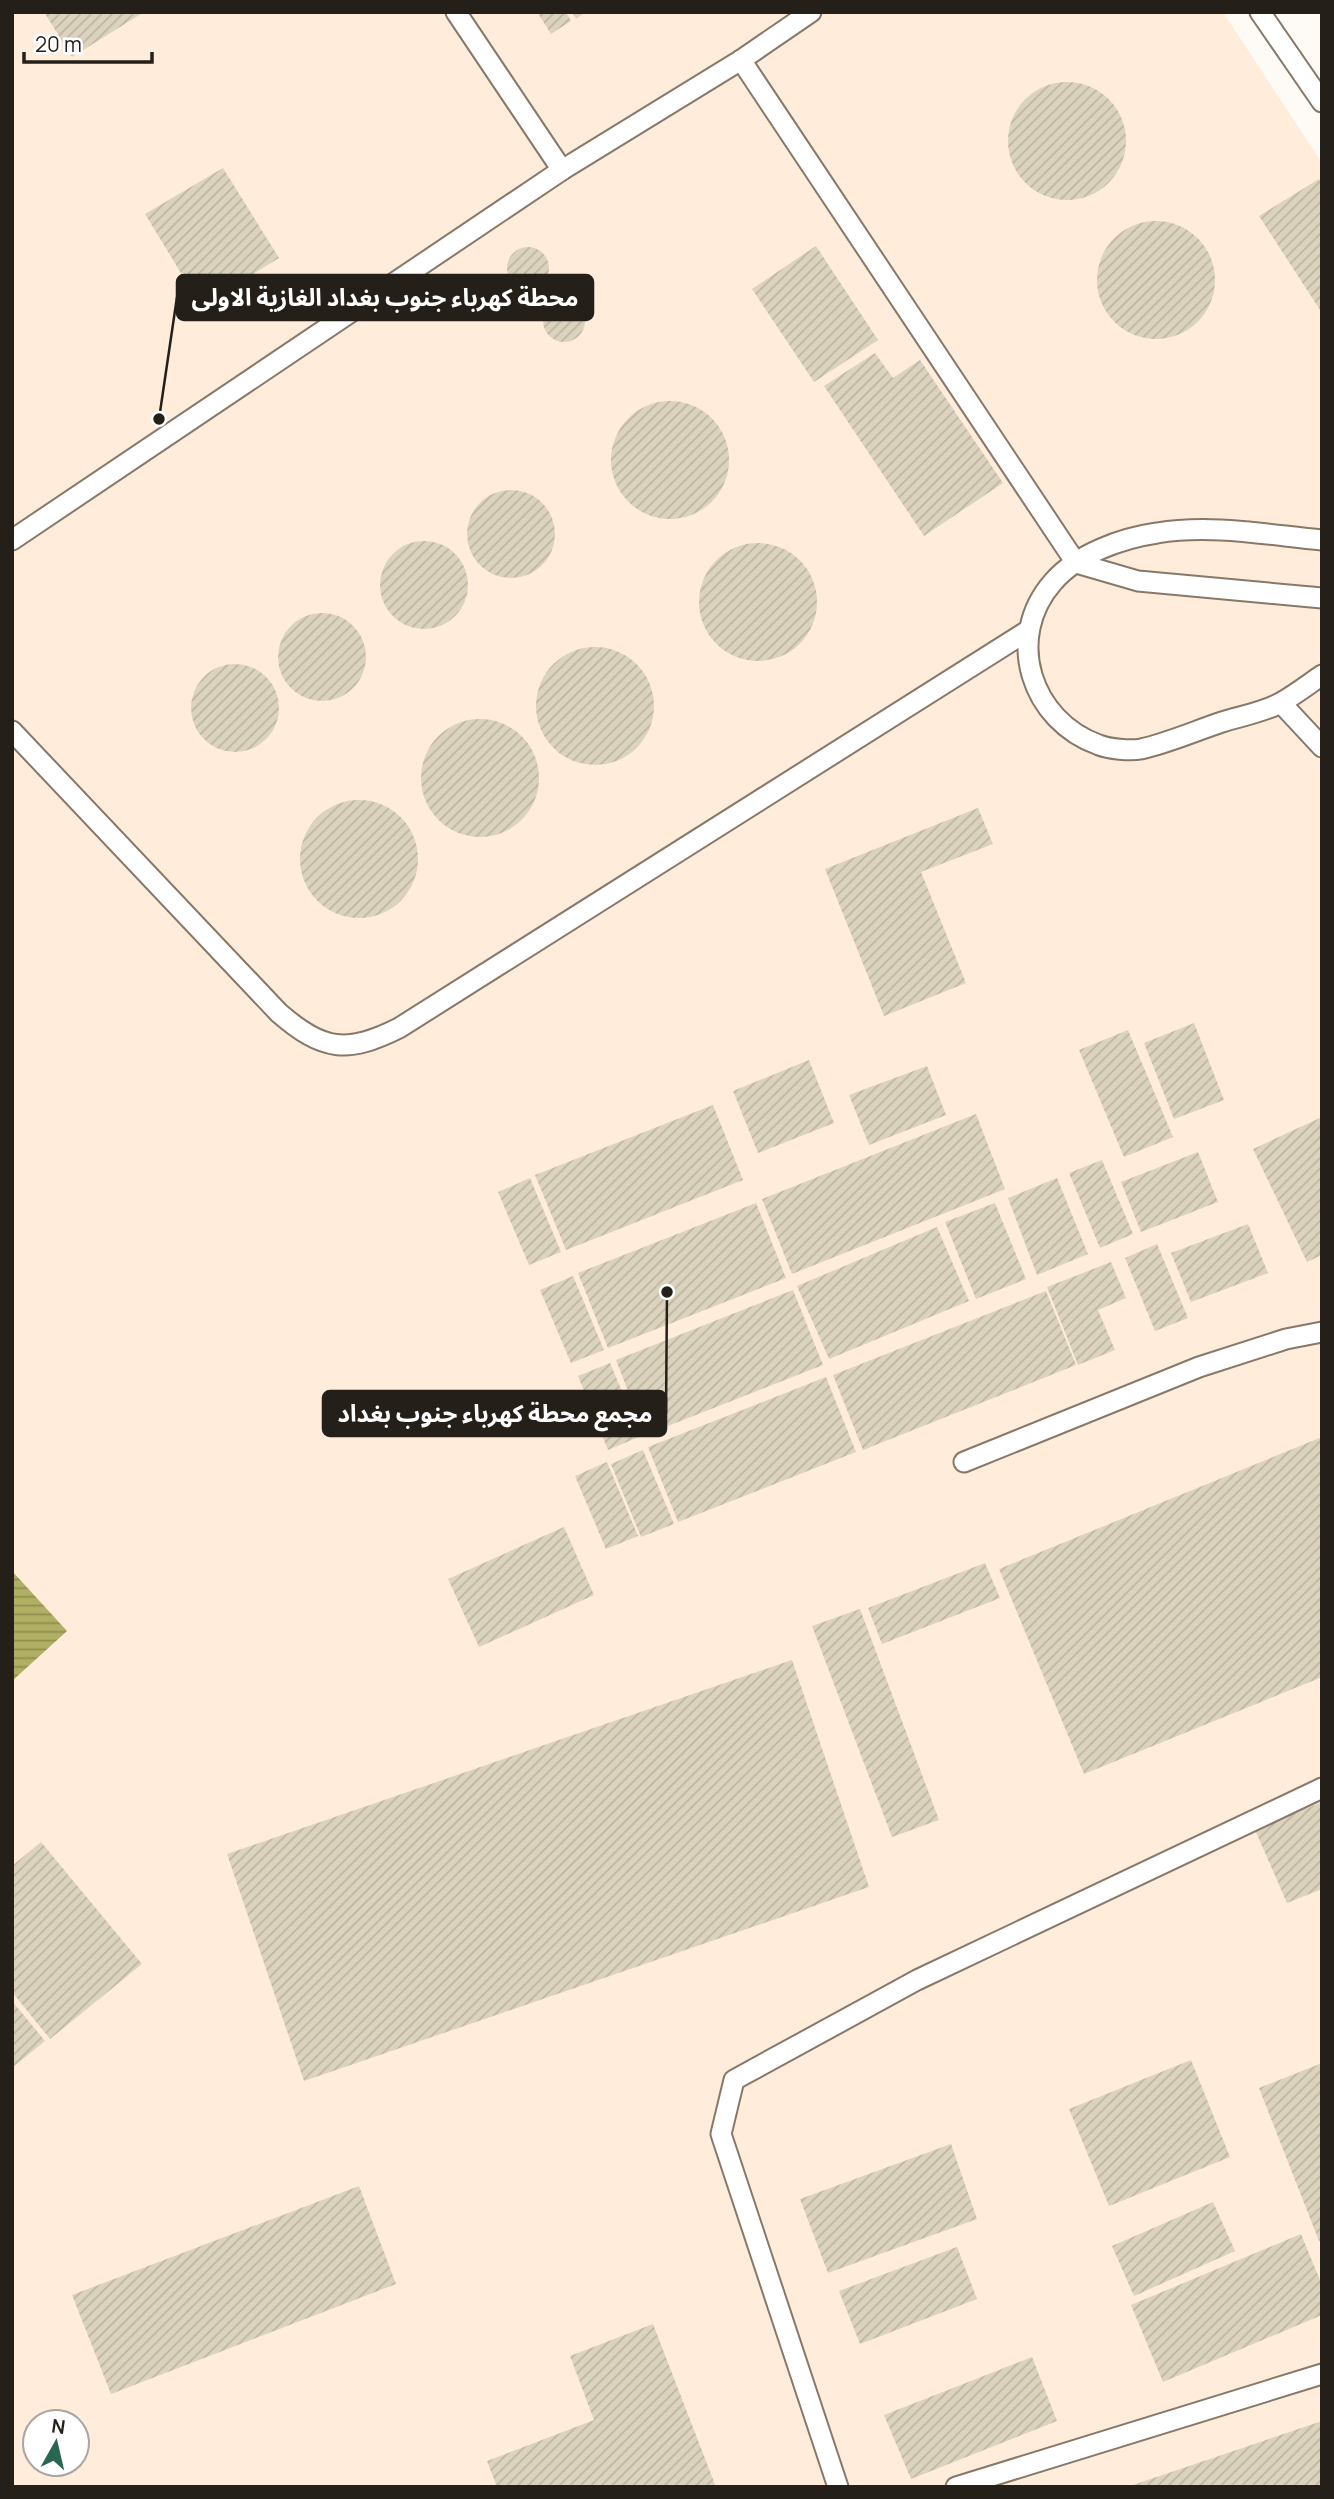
<svg xmlns="http://www.w3.org/2000/svg" width="1334" height="2499" font-family="Manrope,'Noto Sans Arabic',sans-serif">
  <style>
    .built { fill: #ffecda; fill-rule: evenodd }
    .water { fill: url(#water-rules) }
    .building { fill: url(#building-hatch) }
    .lines { fill: none; stroke-linecap: round; stroke-linejoin: round }
    .lane-casing { stroke: #877869; stroke-width: 23 }
    .lane { stroke: #fff; stroke-width: 19 }
    .leader { fill: none; stroke: #251f19; stroke-width: 2.5 }
    .callout-dot { fill: #251f19; stroke: #fff; stroke-width: 2.5 }
    .callout { fill: #251f19; stroke: #251f19; stroke-width: 2.5 }
    .callout-label { font-size: 24px; text-anchor: middle; font-weight: bold; fill: #fff }
  </style>
  <defs>
    <pattern id="water-rules" width="6" height="5" patternUnits="userSpaceOnUse" patternTransform="scale(1.75)"><rect width="6" height="5" fill="#b1af63"/><path d="M0 2.5h6" fill="none" stroke="#908e51"/></pattern>
    <pattern id="building-hatch" width="6" height="6" patternUnits="userSpaceOnUse" patternTransform="scale(1.75)"><rect width="6" height="6" fill="#dcd3be"/><path d="M-1 1l2-2M0 6l6-6M5 7l2-2" fill="none" stroke="#bdb5a3"/></pattern>
  </defs>
  <rect width="100%" height="100%" fill="#fefbf7"/>
  <path class="built" d="M12,12H1223L1322,163V2487H12ZM35,2422H77V2464H35Z"/>
  <path class="water" d="M12,1571L67,1631L12,1681Z"/>
  <g class="building">
    <path d="M44,12H144L72,57Z"/>
    <path d="M537,12H566L571,21L551,34Z"/>
    <path d="M572,12H586L576,19Z"/>
    <circle cx="1067" cy="141" r="59"/>
    <path d="M223,168L279,258L201,306L145,214Z"/>
    <path d="M1319,179L1322,184V313L1259,216Z"/>
    <circle cx="1156" cy="280" r="59"/>
    <path d="M816,246L878,340L814,382L752,289Z"/>
    <circle cx="528" cy="268" r="21"/>
    <circle cx="564" cy="321" r="21"/>
    <path d="M875,353L893,378L920,360L1003,483L924,536L824,386Z"/>
    <circle cx="670" cy="460" r="59"/>
    <circle cx="511" cy="534" r="44"/>
    <circle cx="424" cy="585" r="44"/>
    <circle cx="758" cy="602" r="59"/>
    <circle cx="322" cy="657" r="44"/>
    <circle cx="595" cy="706" r="59"/>
    <circle cx="235" cy="708" r="44"/>
    <circle cx="480" cy="778" r="59"/>
    <circle cx="359" cy="859" r="59"/>
    <path d="M978,808L993,844L921,872L966,983L884,1016L825,869Z"/>
    <path d="M1194,1023L1224,1100L1174,1119L1144,1043Z"/>
    <path d="M1128,1030L1173,1137L1124,1157L1079,1050Z"/>
    <path d="M809,1060L834,1123L758,1153L733,1091Z"/>
    <path d="M927,1066L946,1115L869,1145L849,1095Z"/>
    <path d="M713,1105L743,1180L566,1250L535,1175Z"/>
    <path d="M976,1114L1005,1189L792,1274L762,1199Z"/>
    <path d="M1322,1117V1255L1307,1262L1253,1149Z"/>
    <path d="M1198,1152L1218,1202L1141,1232L1121,1182Z"/>
    <path d="M1102,1160L1133,1234L1100,1248L1069,1173Z"/>
    <path d="M530,1178L561,1252L529,1265L498,1192Z"/>
    <path d="M1057,1178L1088,1254L1037,1275L1008,1198Z"/>
    <path d="M756,1203L786,1278L608,1348L578,1273Z"/>
    <path d="M995,1203L1026,1279L976,1299L945,1222Z"/>
    <path d="M1248,1224L1268,1273L1191,1302L1171,1253Z"/>
    <path d="M937,1227L969,1301L829,1359L797,1286Z"/>
    <path d="M1157,1244L1188,1318L1155,1331L1125,1258Z"/>
    <path d="M1111,1262L1126,1298L1098,1310L1115,1350L1078,1365L1047,1287Z"/>
    <path d="M573,1276L604,1350L571,1363L540,1290Z"/>
    <path d="M793,1290L823,1365L645,1435L616,1360Z"/>
    <path d="M1046,1291L1076,1365L863,1450L833,1375Z"/>
    <path d="M610,1363L641,1436L608,1450L578,1376Z"/>
    <path d="M826,1377L856,1452L678,1522L648,1447Z"/>
    <path d="M1322,1437V1677L1084,1774L999,1569Z"/>
    <path d="M643,1450L674,1524L641,1537L611,1464Z"/>
    <path d="M607,1462L638,1536L606,1549L575,1476Z"/>
    <path d="M564,1527L594,1595L479,1647L448,1579Z"/>
    <path d="M985,1563L1000,1598L882,1644L868,1608Z"/>
    <path d="M860,1609L939,1820L892,1837L812,1626Z"/>
    <path d="M792,1660L869,1887L304,2081L227,1854Z"/>
    <path d="M1322,1802V1889L1287,1903L1255,1830Z"/>
    <path d="M41,1842L142,1964L50,2039L12,1992V1866Z"/>
    <path d="M12,2001L45,2041L12,2068Z"/>
    <path d="M1191,2060L1230,2157L1109,2206L1069,2109Z"/>
    <path d="M1322,2063V2240L1319,2241L1259,2088Z"/>
    <path d="M951,2144L977,2219L828,2273L800,2199Z"/>
    <path d="M359,2186L396,2284L111,2394L72,2295Z"/>
    <path d="M1213,2202L1235,2251L1134,2296L1112,2246Z"/>
    <path d="M1301,2234L1322,2285V2315L1163,2382L1131,2305Z"/>
    <path d="M957,2247L977,2299L860,2344L839,2291Z"/>
    <path d="M653,2324L716,2487H497L487,2461L594,2420L570,2356Z"/>
    <path d="M1032,2357L1057,2421L911,2479L884,2415Z"/>
    <path d="M1322,2421V2487H1130V2486Z"/>
  </g>
  <g class="lines">
    <g class="lane-casing">
      <g id="lane">
        <path d="M456,12L562,170"/>
        <path d="M1260,12L1322,102"/>
        <path d="M741,60L1076,563L1138,581L1322,598"/>
        <path d="M12,540L562,170L741,60L811,12"/>
        <path d="M1322,540C1268,535 1211,524 1157,533C1122,538 1077,554 1053,582C1004,638 1031,721 1099,745C1109,749 1130,751 1141,749C1168,743 1195,731 1222,722C1241,716 1265,712 1282,702C1296,694 1309,684 1322,675"/>
        <path d="M1281,703L1322,747"/>
        <path d="M12,731L279,1013C323,1051 347,1054 399,1028L1029,630"/>
        <path d="M964,1462L1199,1367L1286,1339L1322,1332"/>
        <path d="M838,2487L721,2134L734,2080L917,1980L1322,1788"/>
        <path d="M956,2487L1322,2374"/>
      </g>
    </g>
    <use href="#lane" class="lane"/>
  </g>
  <path class="leader" d="M159 419L177 297M667 1292L666 1414"/>
  <g class="callout-dot">
    <circle cx="159" cy="419" r="7"/>
    <circle cx="667" cy="1292" r="7"/>
  </g>
  <g class="callout">
    <rect x="177" y="275" width="416" height="45" rx="7"/>
    <rect x="323" y="1391" width="343" height="45" rx="7"/>
  </g>
  <g class="callout-label">
    <text x="385" y="306">محطة كهرباء جنوب بغداد الغازية الاولى</text>
    <text x="495" y="1422">مجمع محطة كهرباء جنوب بغداد</text>
  </g>
  <rect width="1334" height="2499" fill="none" stroke="#251f19" stroke-width="28"/>
  <g transform="translate(56 2443) rotate(8)"><circle r="33" fill="#ffffff" stroke="#a8a5a3" stroke-width="2"/>
  <path d="M0-5L12 26L0 18L-12 26Z" fill="#2a6752"/>
  <text y="-10" font-size="19" font-weight="bold" text-anchor="middle" fill="#251f19">N</text>
  </g>
  <path d="M24 52v10h128v-10" fill="none" stroke="#251f19" stroke-width="3.5"/>
  <text x="35" y="52" font-size="21" fill="#251f19" stroke="#ffffff" stroke-width="5" paint-order="stroke">20 m</text>
</svg>
